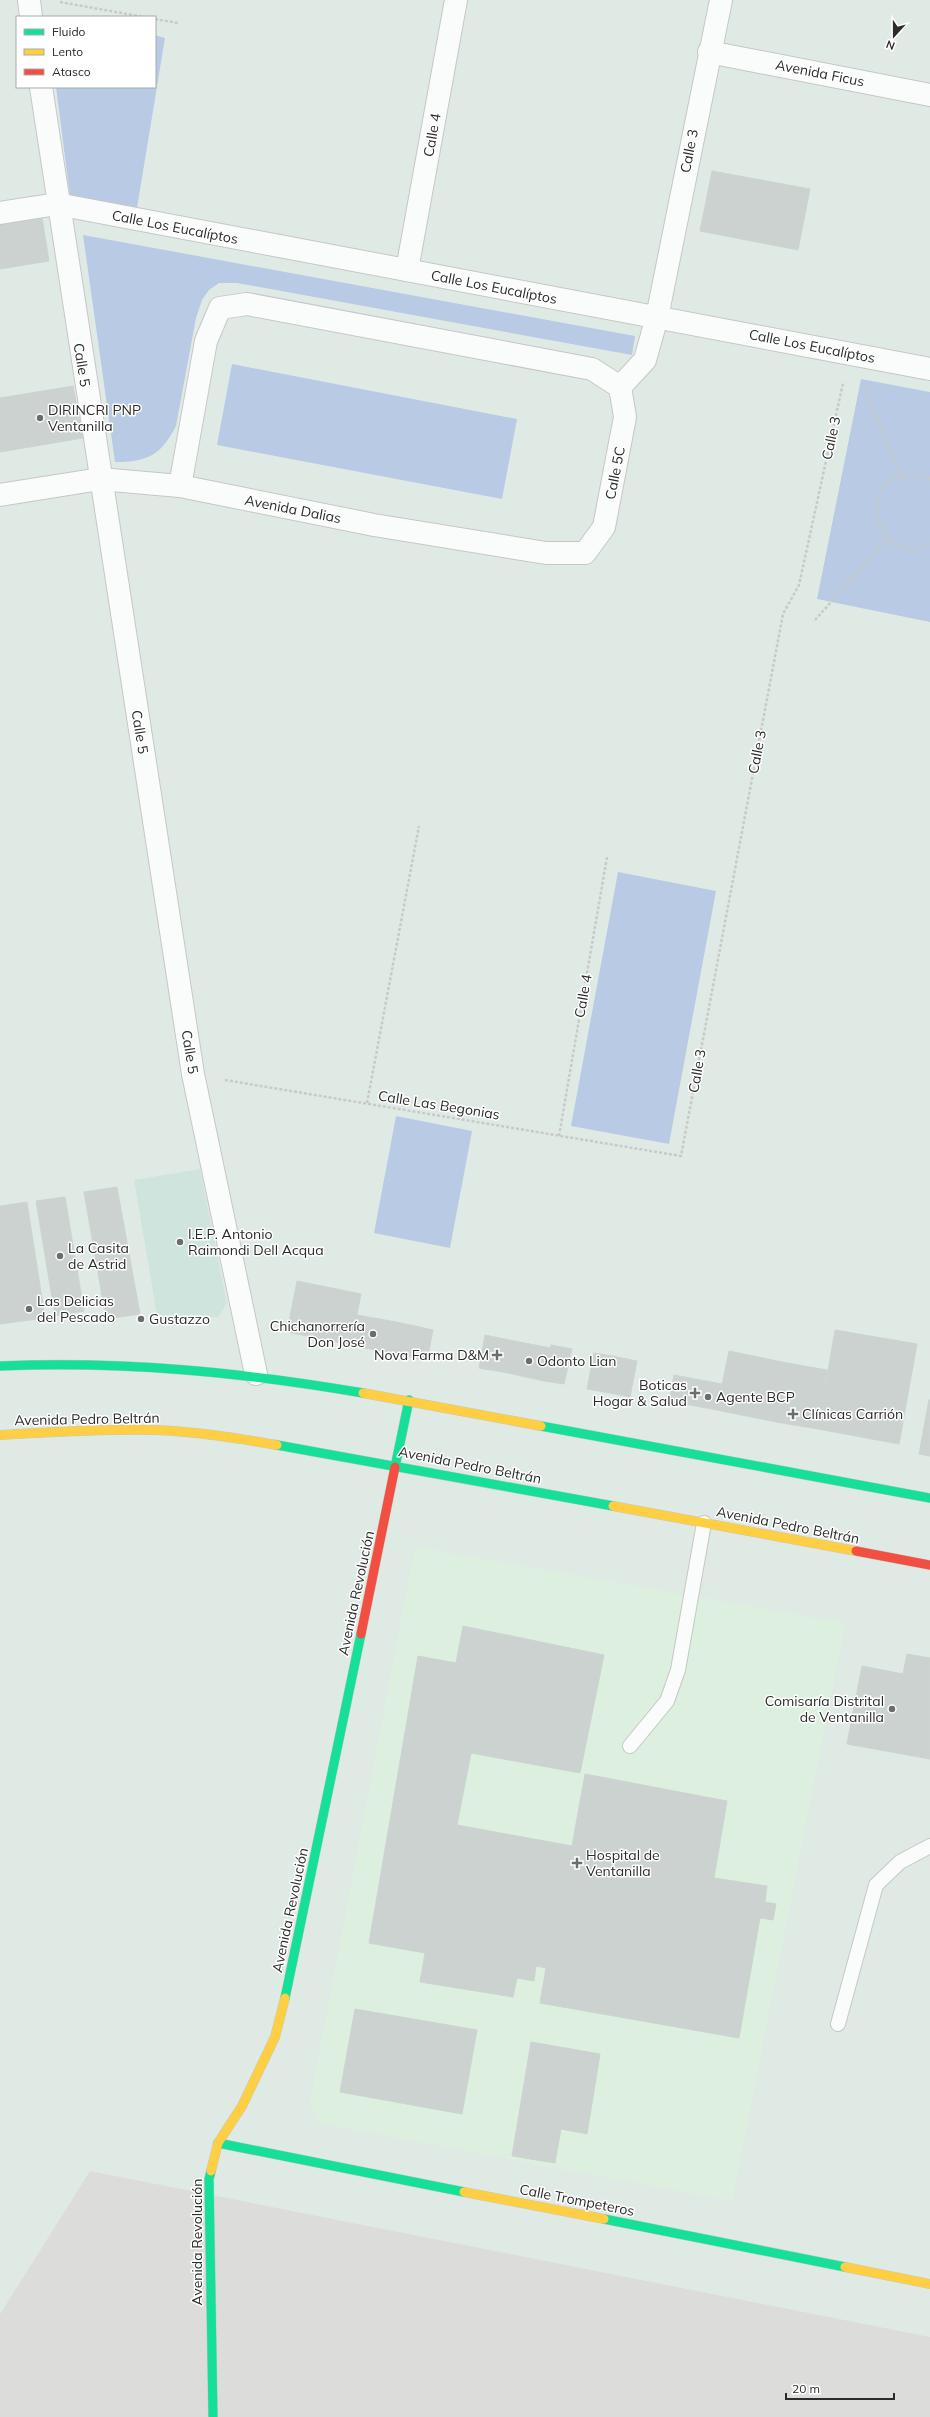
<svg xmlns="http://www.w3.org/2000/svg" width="930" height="2417" font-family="Mulish,sans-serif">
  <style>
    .industrial { fill: #dcddda }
    .education { fill: #cee4dd }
    .medical { fill: #ddefdf }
    .green { fill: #b9cbe4 }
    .building { fill: #cbd2cf; stroke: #ccd4d1 }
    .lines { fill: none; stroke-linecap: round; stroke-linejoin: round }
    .lane-casing { stroke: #c6c7c5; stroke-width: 16 }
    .street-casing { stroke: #c6c7c5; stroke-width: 24 }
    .fast-casing { stroke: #c6c7c5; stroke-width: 10 }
    .slow-casing { stroke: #c6c7c5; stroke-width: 10 }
    .jam-casing { stroke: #c6c7c5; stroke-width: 10 }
    .path { stroke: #c8cac9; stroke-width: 2.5; stroke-dasharray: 3 2; stroke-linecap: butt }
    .lane { stroke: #fafcfb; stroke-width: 14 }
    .street { stroke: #fafcfb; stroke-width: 22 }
    .fast { stroke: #16e098; stroke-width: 9 }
    .slow { stroke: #ffcf43; stroke-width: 9 }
    .jam { stroke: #f24e42; stroke-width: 9 }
    .poi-dot { fill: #6a6e6c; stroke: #fff; stroke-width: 1.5 }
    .labels { text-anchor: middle; stroke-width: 3; stroke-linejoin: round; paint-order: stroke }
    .street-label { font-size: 14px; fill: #2b2b2b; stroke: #fff }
    .poi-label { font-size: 14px; fill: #2b2b2b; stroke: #fff; text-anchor: start }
  </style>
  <rect width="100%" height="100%" fill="#e0eae5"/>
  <path class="industrial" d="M90,2171L930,2337V2417H0V2314Z"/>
  <path class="education" d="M200,1169L227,1303L218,1317L157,1315L134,1180Z"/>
  <path class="medical" d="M415,1547L845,1623L732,2201L319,2123L310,2103Z"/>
  <g class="green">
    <path d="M155,35L165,38L137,208L70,196L56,87H155Z"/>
    <path d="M83,235L635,336L632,355L237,283H219L209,290L202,300L196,318L176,426C161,455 148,462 115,462Z"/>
    <path d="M232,364L517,419L502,499L217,445Z"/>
    <path d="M861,379L930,392V622L817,599Z"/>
    <path d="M618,872L716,891L669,1144L571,1126Z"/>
    <path d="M396,1116L472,1131L450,1248L374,1233Z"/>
  </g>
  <g class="building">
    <path d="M712,171L810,189L798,250L700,231Z"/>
    <path d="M42,217L49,261L0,269V223Z"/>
    <path d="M73,386L83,438L0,452V398Z"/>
    <path d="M117,1187L140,1314L106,1319L84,1192Z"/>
    <path d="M65,1197L84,1311L55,1316L36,1201Z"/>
    <path d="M27,1202L45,1318L0,1324V1206Z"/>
    <path d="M297,1281L361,1294L351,1345L287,1332Z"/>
    <path d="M357,1315L396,1322L390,1353L351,1345Z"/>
    <path d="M396,1322L415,1326L409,1357L390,1353Z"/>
    <path d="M415,1326L433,1330L427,1361L409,1357Z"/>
    <path d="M835,1330L917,1344L899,1444L818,1429Z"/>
    <path d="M485,1335L514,1341L508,1373L479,1368Z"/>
    <path d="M514,1341L551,1348L544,1381L508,1373Z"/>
    <path d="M551,1345L572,1349L564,1384L544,1381Z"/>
    <path d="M729,1351L787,1363L776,1422L717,1410Z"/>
    <path d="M594,1353L617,1357L610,1393L587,1389Z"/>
    <path d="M617,1357L637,1361L630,1397L610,1393Z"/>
    <path d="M787,1363L827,1370L818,1429L776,1422Z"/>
    <path d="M674,1375L722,1384L717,1410L669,1401Z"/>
    <path d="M929,1400H930V1456L919,1454Z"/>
    <path d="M463,1626L604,1655L580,1773L471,1753L457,1825L572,1846L585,1774L727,1801L714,1878L767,1886L765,1902L776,1904L773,1920L760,1918L739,2038L540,2003L546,1968L536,1966L534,1981L517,1978L513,1997L420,1982L425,1953L369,1943L418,1656L456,1663Z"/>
    <path d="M907,1654L930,1658V1759L847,1744L862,1666L903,1674Z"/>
    <path d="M355,2009L477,2030L462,2114L340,2092Z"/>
    <path d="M531,2042L600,2054L587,2134L561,2129L555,2163L512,2156Z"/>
  </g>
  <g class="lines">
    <g class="lane-casing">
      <g id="lane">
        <path d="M630,1746L667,1701L678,1670L704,1523"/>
        <path d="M838,2024L876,1885L900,1862L930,1846"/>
      </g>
    </g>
    <g class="street-casing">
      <g id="street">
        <path d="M29,0L31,17"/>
        <path d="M709,52L930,95"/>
        <path d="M41,87L193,1074L256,1374"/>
        <path d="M0,213L57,204L930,369"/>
        <path d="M407,270L456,0"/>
        <path d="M620,387L645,360L657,317L721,0"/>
        <path d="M180,486L206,341L220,308L247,304L592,369L620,387"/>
        <path d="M0,495L100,479L180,486L374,525L546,553H585L604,527L625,417L620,387"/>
      </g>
    </g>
    <g class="fast-casing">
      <g id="fast">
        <path d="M0,1366C126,1361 239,1372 363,1393"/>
        <path d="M541,1426L930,1498"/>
        <path d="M277,1445L613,1506"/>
        <path d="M395,1467L409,1400"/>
        <path d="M285,1998L361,1634"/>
        <path d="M218,2143L464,2192"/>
        <path d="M211,2171L209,2179L213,2417"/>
        <path d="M604,2219L845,2267"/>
      </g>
    </g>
    <g class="slow-casing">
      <g id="slow">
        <path d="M363,1393L541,1426"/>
        <path d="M0,1435C51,1432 102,1429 153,1430C194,1431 236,1438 277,1445"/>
        <path d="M613,1506L856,1551"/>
        <path d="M211,2171L218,2143L242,2106L275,2037L285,1998"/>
        <path d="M464,2192L604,2219"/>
        <path d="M845,2267L930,2284"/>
      </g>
    </g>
    <g class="jam-casing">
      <g id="jam">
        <path d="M856,1551L930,1565"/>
        <path d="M361,1634L395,1467"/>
      </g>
    </g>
    <g class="path">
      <path d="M60,2L144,17"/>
      <path d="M155,19L178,23"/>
      <path d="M864,387L901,476"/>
      <path d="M930,479C922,474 912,474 903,476C851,488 885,570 930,544"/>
      <path d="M815,620L888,538"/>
      <path d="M225,1080L681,1156L783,614L799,585L843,383"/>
      <path d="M367,1103L419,826"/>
      <path d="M559,1136L607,857"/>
    </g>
    <use href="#lane" class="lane"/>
    <use href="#street" class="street"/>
    <use href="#fast" class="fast"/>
    <use href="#slow" class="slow"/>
    <use href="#jam" class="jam"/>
  </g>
  <g class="poi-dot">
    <circle cx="40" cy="418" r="4"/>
    <circle cx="180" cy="1242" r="4"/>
    <circle cx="60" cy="1256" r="4"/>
    <circle cx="29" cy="1309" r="4"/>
    <circle cx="141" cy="1319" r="4"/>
    <circle cx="373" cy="1334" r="4"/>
    <path d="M495 1349h4v4h4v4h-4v4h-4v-4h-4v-4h4z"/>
    <circle cx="529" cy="1361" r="4"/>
    <path d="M693 1387h4v4h4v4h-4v4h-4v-4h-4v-4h4z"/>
    <circle cx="708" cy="1397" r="4"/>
    <path d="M791 1408h4v4h4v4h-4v4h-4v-4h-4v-4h4z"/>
    <circle cx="892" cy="1709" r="4"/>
    <path d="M575 1857h4v4h4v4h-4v4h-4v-4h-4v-4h4z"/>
  </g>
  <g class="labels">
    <g class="street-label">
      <text transform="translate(820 73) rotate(11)" y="5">Avenida Ficus</text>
      <text transform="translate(432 135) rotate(-80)" y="5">Calle 4</text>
      <text transform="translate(689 151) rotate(-79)" y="5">Calle 3</text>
      <text transform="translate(175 227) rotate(11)" y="5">Calle Los Eucalíptos</text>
      <text transform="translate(494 287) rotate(11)" y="5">Calle Los Eucalíptos</text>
      <text transform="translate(812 346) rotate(11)" y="5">Calle Los Eucalíptos</text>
      <text transform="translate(82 365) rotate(81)" y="5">Calle 5</text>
      <text transform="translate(831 438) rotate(-78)" y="5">Calle 3</text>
      <text transform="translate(615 473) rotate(-79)" y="5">Calle 5C</text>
      <text transform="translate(293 509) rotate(11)" y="5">Avenida Dalias</text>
      <text transform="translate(140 732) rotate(81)" y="5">Calle 5</text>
      <text transform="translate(757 752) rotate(-79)" y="5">Calle 3</text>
      <text transform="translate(583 996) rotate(-80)" y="5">Calle 4</text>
      <text transform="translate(190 1052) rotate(81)" y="5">Calle 5</text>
      <text transform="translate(697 1071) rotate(-80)" y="5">Calle 3</text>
      <text transform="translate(439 1105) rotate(9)" y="5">Calle Las Begonias</text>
      <text transform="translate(87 1419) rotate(-1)" y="5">Avenida Pedro Beltrán</text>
      <text transform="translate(470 1465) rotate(11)" y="5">Avenida Pedro Beltrán</text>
      <text transform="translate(788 1525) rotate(11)" y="5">Avenida Pedro Beltrán</text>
      <text transform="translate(356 1593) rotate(-78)" y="5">Avenida Revolución</text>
      <text transform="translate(290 1910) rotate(-78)" y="5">Avenida Revolución</text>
      <text transform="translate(577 2200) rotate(11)" y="5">Calle Trompeteros</text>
      <text transform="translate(197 2242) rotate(-90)" y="5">Avenida Revolución</text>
    </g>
    <g class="poi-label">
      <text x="48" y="415">DIRINCRI PNP<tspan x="48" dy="16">Ventanilla</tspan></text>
      <text x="188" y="1239">I.E.P. Antonio<tspan x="188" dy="16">Raimondi Dell Acqua</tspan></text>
      <text x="68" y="1253">La Casita<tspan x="68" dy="16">de Astrid</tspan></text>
      <text x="37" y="1306">Las Delicias<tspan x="37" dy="16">del Pescado</tspan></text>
      <text x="149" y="1324">Gustazzo</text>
      <text x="365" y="1331" text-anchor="end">Chichanorrería<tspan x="365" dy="16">Don José</tspan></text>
      <text x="489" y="1360" text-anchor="end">Nova Farma D&amp;M</text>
      <text x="537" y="1366">Odonto Lian</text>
      <text x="687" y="1390" text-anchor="end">Boticas<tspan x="687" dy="16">Hogar &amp; Salud</tspan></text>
      <text x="716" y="1402">Agente BCP</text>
      <text x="802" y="1419">Clínicas Carrión</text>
      <text x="884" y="1706" text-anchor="end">Comisaría Distrital<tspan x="884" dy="16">de Ventanilla</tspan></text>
      <text x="586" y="1860">Hospital de<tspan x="586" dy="16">Ventanilla</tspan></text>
    </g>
  </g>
  <rect x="16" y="16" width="140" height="72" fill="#ffffff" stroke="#aaaaaa"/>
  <rect x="24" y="29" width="20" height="6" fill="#16e098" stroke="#aaaaaa"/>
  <text x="52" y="36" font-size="12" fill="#2b2b2b">Fluido</text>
  <rect x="24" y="49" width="20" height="6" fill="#ffcf43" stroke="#aaaaaa"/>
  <text x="52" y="56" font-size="12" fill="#2b2b2b">Lento</text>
  <rect x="24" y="69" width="20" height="6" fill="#f24e42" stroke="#aaaaaa"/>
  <text x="52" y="76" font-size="12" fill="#2b2b2b">Atasco</text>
  <g transform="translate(894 36) rotate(201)" stroke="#ffffff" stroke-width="3" paint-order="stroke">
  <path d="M0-3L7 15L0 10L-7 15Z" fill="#2b2b2b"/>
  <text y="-6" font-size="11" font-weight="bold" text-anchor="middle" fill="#2b2b2b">N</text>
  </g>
  <path d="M786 2393v6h108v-6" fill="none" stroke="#2b2b2b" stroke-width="2"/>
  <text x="792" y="2393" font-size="12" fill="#2b2b2b" stroke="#ffffff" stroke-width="3" paint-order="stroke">20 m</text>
</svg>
